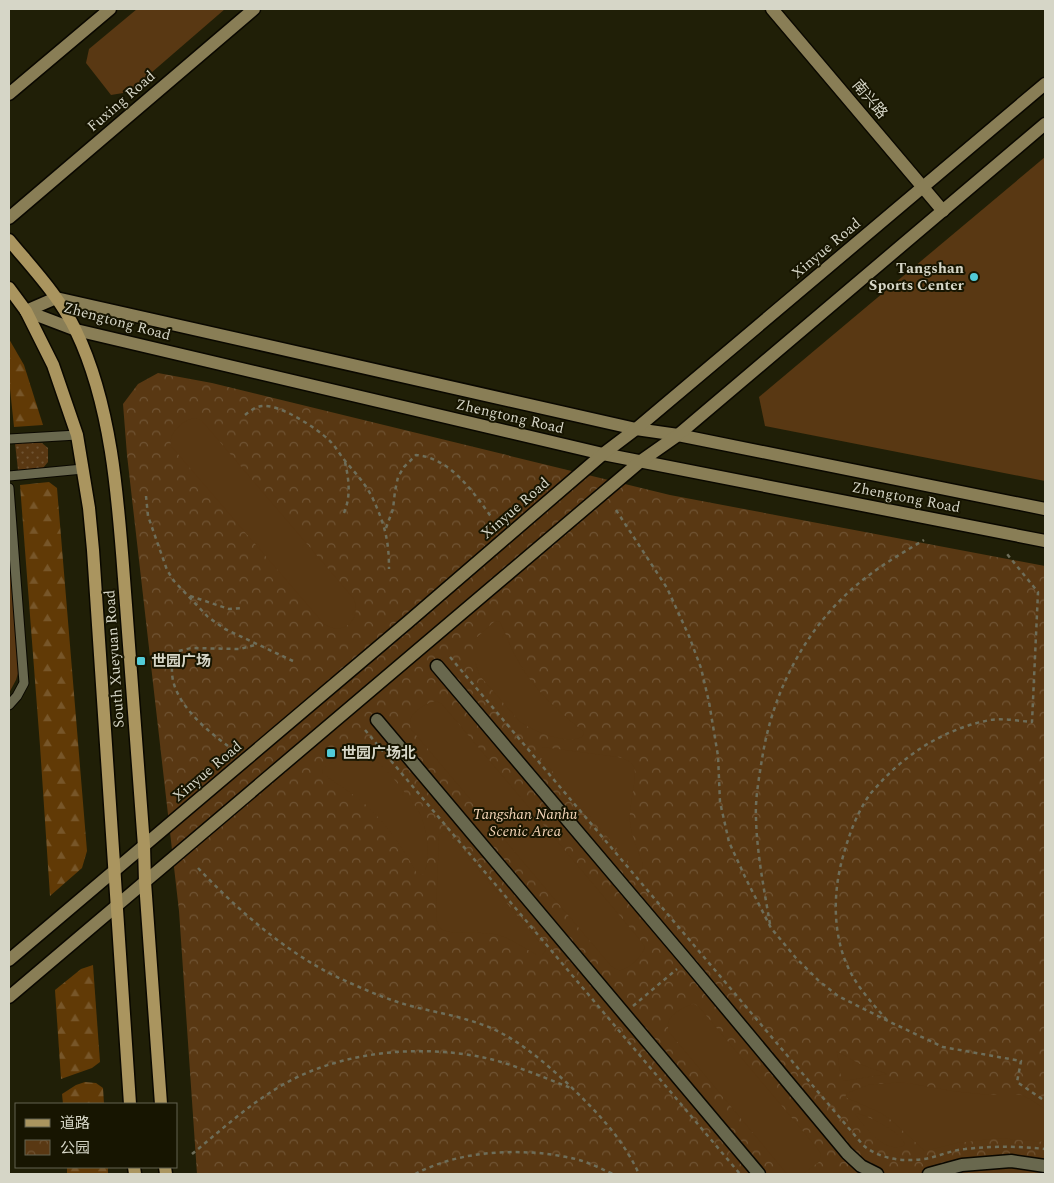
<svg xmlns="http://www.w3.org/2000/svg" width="1054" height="1183" font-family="Spectral,'Noto Sans SC',serif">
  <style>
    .grass { fill: url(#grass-dots) }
    .forest { fill: url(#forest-firs) }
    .park { fill: url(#park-crowns) }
    .garden { fill: #593813 }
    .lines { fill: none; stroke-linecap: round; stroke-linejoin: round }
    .lane-casing { stroke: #0a0800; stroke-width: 11 }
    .street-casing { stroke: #0a0800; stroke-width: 15 }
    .secondary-casing { stroke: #0a0800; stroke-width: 15 }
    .primary-casing { stroke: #0a0800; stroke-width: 15 }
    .path { stroke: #6e6e5a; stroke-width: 2.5; stroke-dasharray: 4 4; stroke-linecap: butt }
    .lane { stroke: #69684e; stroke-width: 9 }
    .street { stroke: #69684e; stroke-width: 12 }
    .secondary { stroke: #897e56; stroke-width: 12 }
    .primary { stroke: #aa955f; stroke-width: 12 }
    .poi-dot { fill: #52cbd7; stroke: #171501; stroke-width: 2 }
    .labels { text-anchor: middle; stroke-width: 4; stroke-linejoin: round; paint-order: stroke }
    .street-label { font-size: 15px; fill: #d6d6c7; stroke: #171501 }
    .poi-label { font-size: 15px; font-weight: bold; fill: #d6d6c7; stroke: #171501; text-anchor: start }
    .park-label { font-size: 15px; font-style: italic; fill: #f5d5b7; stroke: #171501 }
  </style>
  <defs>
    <pattern id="grass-dots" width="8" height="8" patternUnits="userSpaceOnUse" patternTransform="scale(1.25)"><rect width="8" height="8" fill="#593813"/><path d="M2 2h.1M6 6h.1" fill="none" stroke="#705434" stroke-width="1.8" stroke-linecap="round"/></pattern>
    <pattern id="forest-firs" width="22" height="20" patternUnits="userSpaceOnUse" patternTransform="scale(1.25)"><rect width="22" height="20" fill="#613a06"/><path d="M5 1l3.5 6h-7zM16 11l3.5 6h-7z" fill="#775629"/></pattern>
    <pattern id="park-crowns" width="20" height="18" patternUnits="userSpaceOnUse" patternTransform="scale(1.25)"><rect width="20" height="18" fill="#593813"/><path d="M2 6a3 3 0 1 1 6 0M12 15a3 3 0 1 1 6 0" fill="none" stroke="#705434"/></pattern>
  </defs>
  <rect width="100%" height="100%" fill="#201f07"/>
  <path class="grass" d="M15,443H42L48,448V462L43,468L18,470Z"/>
  <g class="forest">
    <path d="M9,339L24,365L43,425L14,427L9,379Z"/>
    <path d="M49,482L57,488L87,851L82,868L50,896L40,746L20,485Z"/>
    <path d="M93,965L100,1062L92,1068L61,1079L55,990L81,969Z"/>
    <path d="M85,1082L96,1083L103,1088L104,1104H63L62,1094L76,1085Z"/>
    <rect x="67" y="1167" width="41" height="7"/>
  </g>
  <path class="park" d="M158,373L212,383L670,495L1045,566V1174H197L179,911L127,455L123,404L138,384Z"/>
  <g class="garden">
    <path d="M137,9H225L129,92L111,95L86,63L89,49Z"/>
    <path d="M1045,157V481L765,426L759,397Z"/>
    <path d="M196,418L202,421L354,599C362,619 343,637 324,624L171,446C168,433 183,419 196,418Z"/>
    <path d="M9,542L19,670L16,680L9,693Z"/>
    <path d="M495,621L500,622C506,634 510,646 516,657C532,688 557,710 583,731L584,734L582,737C565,745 533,731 519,721L480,676L475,662V639Z"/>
    <path d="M436,701L442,704L641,941L645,947C643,955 627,972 618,970C617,970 613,967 611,966L411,729C410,725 409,720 412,716C416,709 429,702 436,701Z"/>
    <path d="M542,747L618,757C625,759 631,761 634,767C638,776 628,809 630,822C631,836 638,850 643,864L642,869L637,872L538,754V749Z"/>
    <path d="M344,753C355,753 366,754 376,761C385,767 416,805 420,814C427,828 432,862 423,874L420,875L417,873C400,844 382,816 355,796C344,788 333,781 323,774L322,769Z"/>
    <path d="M444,831L447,832L546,950L542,955H537C524,948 512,939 498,935C485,931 452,935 443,930C437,926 436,919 436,913L439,836L440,834Z"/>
    <path d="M694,1004L699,1007L817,1148L821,1154L819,1162L803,1174H787L669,1032C668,1028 667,1024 669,1020C673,1013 686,1005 694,1004Z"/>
    <path d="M836,1051L860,1064L887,1074L844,1081C838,1074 840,1060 836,1051Z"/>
    <path d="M902,1082L952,1091L989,1095H1021L1030,1099L1045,1109V1142L999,1138L957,1143L925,1151L891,1120L881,1113L845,1097L847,1093L868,1085Z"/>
    <path d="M857,1113C870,1117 902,1132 905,1145C885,1155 866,1128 855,1114Z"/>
  </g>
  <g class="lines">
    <g class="lane-casing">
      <g id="lane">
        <path d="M9,439L77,435"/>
        <path d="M9,476L83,469"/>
        <path d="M9,488L24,683L17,696L9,705"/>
      </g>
    </g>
    <g class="street-casing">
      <g id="street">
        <path d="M437,666L687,961L847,1153L861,1166L877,1174"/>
        <path d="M377,720L759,1174"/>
        <path d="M929,1174L962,1165L1011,1161L1045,1166"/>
      </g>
    </g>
    <g class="secondary-casing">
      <g id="secondary">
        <path d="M772,9L943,211"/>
        <path d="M9,94L110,9"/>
        <path d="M9,218L254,9"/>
        <path d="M26,311L76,330L603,454L1045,541"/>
        <path d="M26,311L56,298L636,429L678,435L1045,509"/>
        <path d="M9,960L408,622L603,454L636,429L1045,84"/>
        <path d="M9,997L641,461L678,435L1045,124"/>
      </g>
    </g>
    <g class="primary-casing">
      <g id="primary">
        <path d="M9,240C32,268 60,297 76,331C115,412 119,516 126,605C132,685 138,766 144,846L145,882L161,1104"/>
        <path d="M9,288L26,311L53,365L77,435L89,508L93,550L130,1104"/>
        <path d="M134,1167L135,1174"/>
        <path d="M165,1167L166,1174"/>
      </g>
    </g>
    <g class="path">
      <path d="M245,415C250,411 255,407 262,406C280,404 316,428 329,440C336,447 340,455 346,462C356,474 366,484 373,499C385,525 389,541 389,569"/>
      <path d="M146,496L148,516L167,570L174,581L208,617L225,629L293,661"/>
      <path d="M616,510L667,588L689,636L701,668L709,702L718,756L720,802L729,842L746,879L771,928L796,958L819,981L838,996L888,1021L943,1047L1021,1061L1017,1082L1045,1101"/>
      <path d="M344,513C351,496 349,480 345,462"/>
      <path d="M386,528L393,509L395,491L398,477L404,467L416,455C451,458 473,492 492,518"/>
      <path d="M190,596L229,609L243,608"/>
      <path d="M450,657L863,1145C879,1159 903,1162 924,1159C938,1157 951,1150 965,1149C993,1146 1017,1146 1045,1149"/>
      <path d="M365,730L740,1174"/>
      <path d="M228,746C205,729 170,700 172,668C173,663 174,657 175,652L191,648L240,649L255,645"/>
      <path d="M198,868C238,910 284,951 337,977C361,988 385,999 411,1006C438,1013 465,1017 491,1028C520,1041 544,1062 567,1083C596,1111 622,1137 639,1174"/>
      <path d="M770,924C764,889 757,854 756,819C755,799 759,778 762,759C773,689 808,623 864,579C883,564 904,552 924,540"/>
      <path d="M633,1006L677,969"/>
      <path d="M887,1020C872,1003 856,986 847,965C833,933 833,894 842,860C848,838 855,817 868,797C871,792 876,788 880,783C909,751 948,728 990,720C1003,718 1019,721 1032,722L1038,592L1007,554"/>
      <path d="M192,1154C220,1131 247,1106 279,1087C337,1052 415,1044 481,1057C511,1063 542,1077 571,1088"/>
      <path d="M415,1174C454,1154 495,1150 539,1153C555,1155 573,1157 588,1163C596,1166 604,1170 613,1174"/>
    </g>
    <use href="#lane" class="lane"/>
    <use href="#street" class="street"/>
    <use href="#secondary" class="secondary"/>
    <use href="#primary" class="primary"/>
  </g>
  <g class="poi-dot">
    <circle cx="974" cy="277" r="5"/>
    <rect x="136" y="656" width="10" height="10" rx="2.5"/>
    <rect x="326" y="748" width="10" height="10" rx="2.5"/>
  </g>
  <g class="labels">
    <g class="street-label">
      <text transform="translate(870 99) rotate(50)" y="5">南兴路</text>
      <text transform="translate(121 101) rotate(-41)" y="5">Fuxing Road</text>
      <text transform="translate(826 248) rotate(-40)" y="5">Xinyue Road</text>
      <text transform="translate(117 321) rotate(15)" y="5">Zhengtong Road</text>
      <text transform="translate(510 416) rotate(13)" y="5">Zhengtong Road</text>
      <text transform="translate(906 497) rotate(11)" y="5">Zhengtong Road</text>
      <text transform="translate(515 508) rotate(-41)" y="5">Xinyue Road</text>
      <text transform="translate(114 659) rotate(-94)" y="5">South Xueyuan Road</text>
      <text transform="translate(207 771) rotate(-40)" y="5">Xinyue Road</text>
    </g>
    <g class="poi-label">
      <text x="964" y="273" text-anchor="end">Tangshan<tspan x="964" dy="17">Sports Center</tspan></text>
      <text x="151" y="666">世园广场</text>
      <text x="341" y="758">世园广场北</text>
    </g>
    <g class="park-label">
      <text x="525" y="819">Tangshan Nanhu<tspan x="525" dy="17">Scenic Area</tspan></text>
    </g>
  </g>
  <rect width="1054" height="1183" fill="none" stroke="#d6d6c7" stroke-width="20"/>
  <rect x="15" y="1103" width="162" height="65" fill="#171501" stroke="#636250"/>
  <rect x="25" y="1119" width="25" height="8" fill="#aa955f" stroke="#636250"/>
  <text x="60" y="1128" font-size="15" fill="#d6d6c7">道路</text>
  <rect x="25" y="1140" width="25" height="15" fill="url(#park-crowns)" stroke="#636250"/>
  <text x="60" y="1153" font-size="15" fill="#d6d6c7">公园</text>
</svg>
